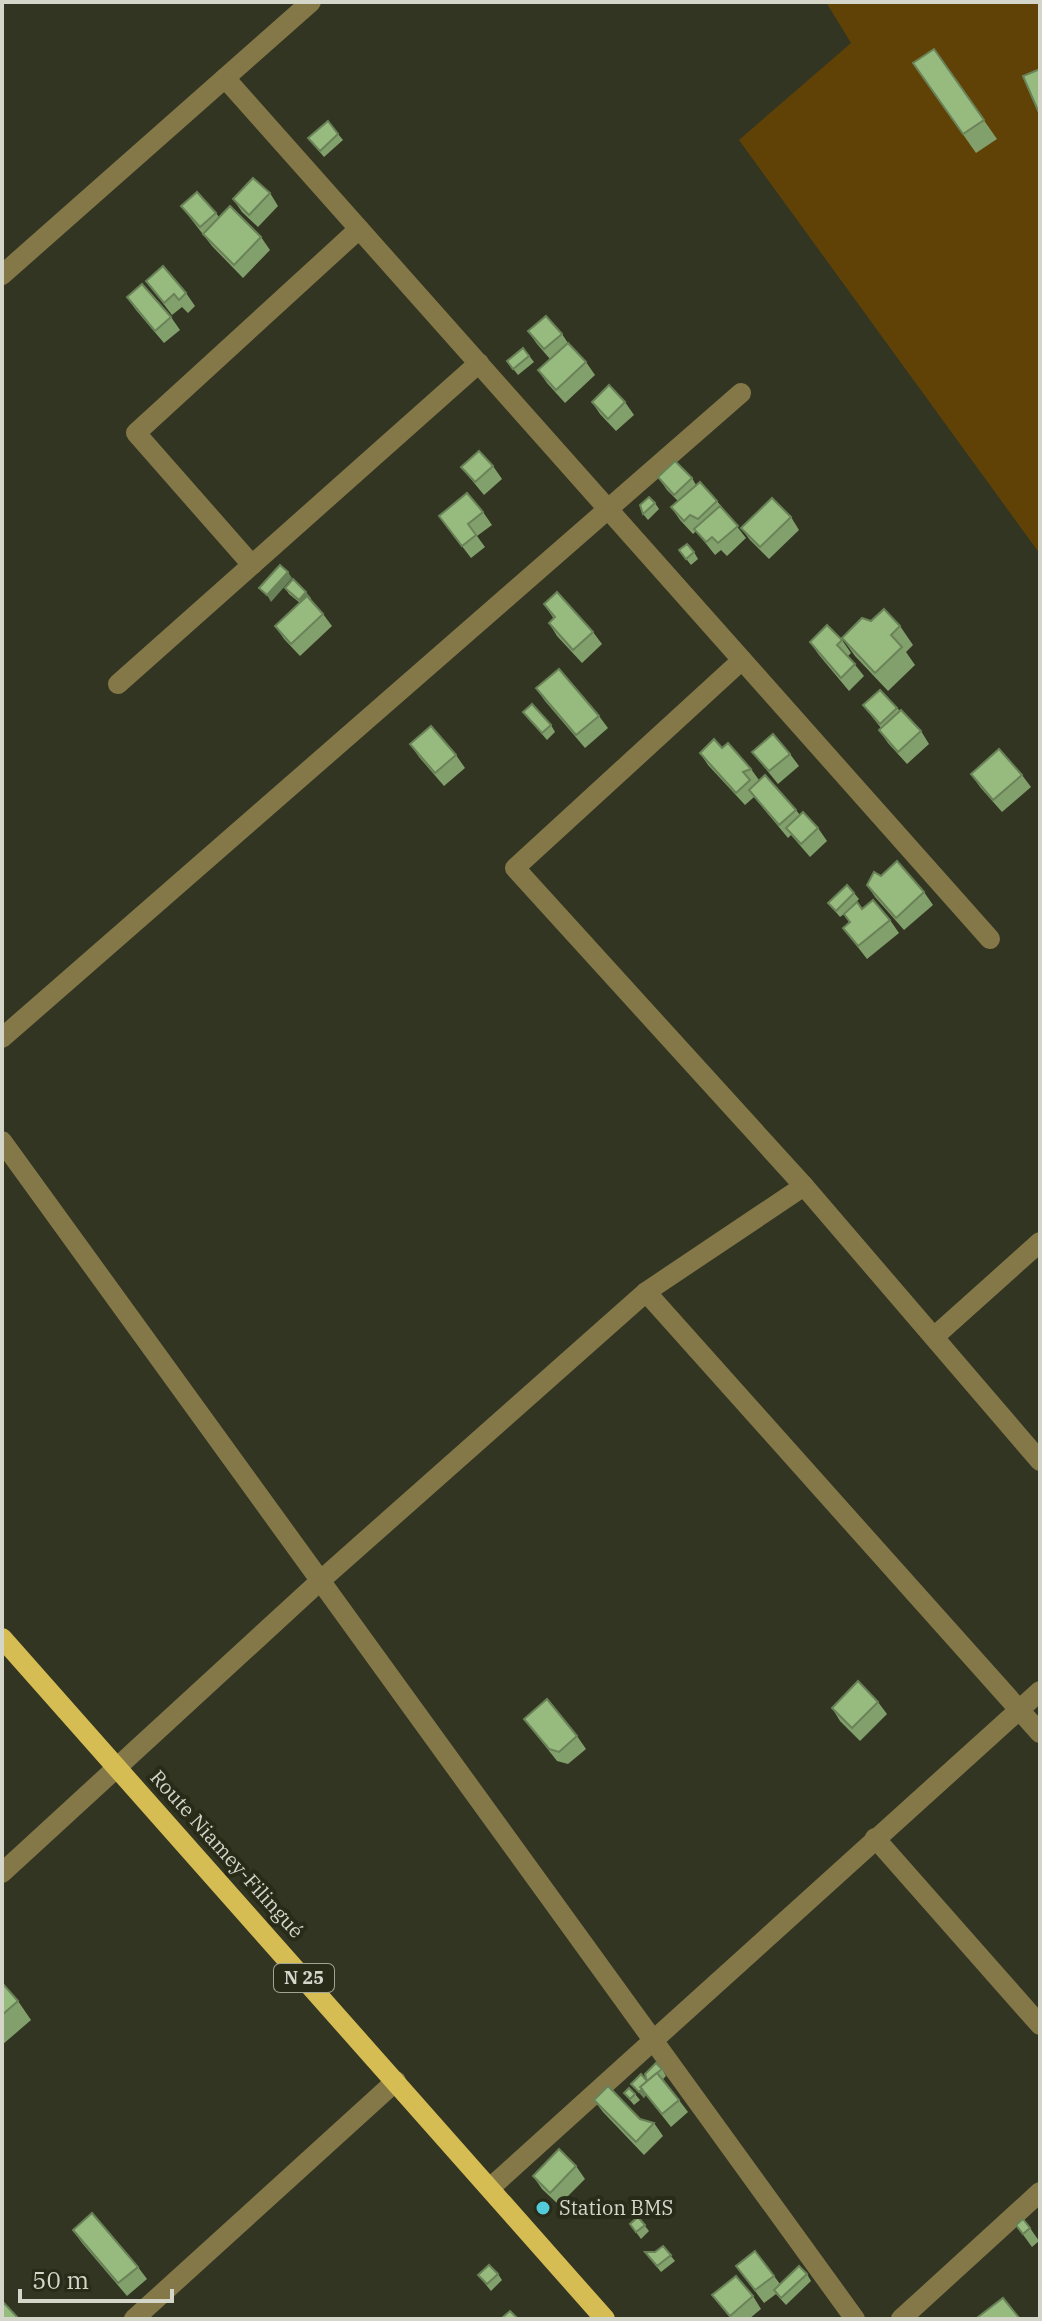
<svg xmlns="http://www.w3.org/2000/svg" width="1042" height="2321" font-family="'IBM Plex Serif',serif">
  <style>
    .green { fill: #614206 }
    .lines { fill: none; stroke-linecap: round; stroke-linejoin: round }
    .minor { stroke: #847849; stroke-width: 20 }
    .major { stroke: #d6bd53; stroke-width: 20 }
    .wall { fill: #82a06c }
    .shaded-wall { fill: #6a8258 }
    .building { fill: #97ba7e; stroke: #6a8258; stroke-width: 2 }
    .poi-dot { fill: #53cbda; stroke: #292b19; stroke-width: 3 }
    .labels { text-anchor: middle; stroke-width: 8; stroke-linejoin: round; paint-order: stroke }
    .shield { fill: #292b19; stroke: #a1a395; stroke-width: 2 }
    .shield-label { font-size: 18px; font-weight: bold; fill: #d4d6ca }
    .street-label { font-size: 20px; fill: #d4d6ca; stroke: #292b19 }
    .poi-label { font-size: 20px; fill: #d4d6ca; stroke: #292b19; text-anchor: start }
  </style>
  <rect width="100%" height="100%" fill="#323522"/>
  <path class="green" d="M826,2H1040V554L739,140L851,43Z"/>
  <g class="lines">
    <g class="minor">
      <path d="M225,78L990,939"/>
      <path d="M2,275L311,2"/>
      <path d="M252,565L136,433L359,229"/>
      <path d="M742,660L515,868L804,1186L1040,1461"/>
      <path d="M118,684L479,363"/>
      <path d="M2,1038L741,393"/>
      <path d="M2,1141L855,2319"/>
      <path d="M646,1292L1040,1733"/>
      <path d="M934,1337L1040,1242"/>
      <path d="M875,1838L1040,2025"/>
      <path d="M2,1873L320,1581L646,1292L804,1186"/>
      <path d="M490,2188L1040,1691"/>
      <path d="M134,2319L396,2081"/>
      <path d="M901,2319L1040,2192"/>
    </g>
    <path class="major" d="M2,1638L605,2319"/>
  </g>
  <g class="wall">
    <path d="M934,49L997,139L976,153L913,63Z"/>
    <path d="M338,134L343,140L324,157L308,138Z"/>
    <path d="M270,193L278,206L258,227L242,212L233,199Z"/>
    <path d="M181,206L216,213L219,217L261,237L270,250L243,278L212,246Z"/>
    <path d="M146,281L186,293L195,306L188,313L182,307L172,315Z"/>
    <path d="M127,297L171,317L180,330L164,343L136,310Z"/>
    <path d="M528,331L562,334L568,343L586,362L595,375L565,403L547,383L538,370L550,359L537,344Z"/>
    <path d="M523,348L534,362L518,375L507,361Z"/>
    <path d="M592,402H625L634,415L616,431L600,414Z"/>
    <path d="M493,466L502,479L484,495L461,467Z"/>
    <path d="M658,477L692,478L696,485L717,501L746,538L727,556L721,550L715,555L696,531L693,534L680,520L671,507L678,501L667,490Z"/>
    <path d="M655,503L659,509L648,520L643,514Z"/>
    <path d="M483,512L492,525L477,536L485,547L471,558L439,516Z"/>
    <path d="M791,517L799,530L769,559L750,540L741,528Z"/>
    <path d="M679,550L694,552L698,559L691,565Z"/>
    <path d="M285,588L311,598L310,599L323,614L332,626L300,656L284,639L275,626L300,603L289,594Z"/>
    <path d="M544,604L593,632L602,644L582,663L557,636L549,623L554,619Z"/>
    <path d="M871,621L900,626L913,645L906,652L915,665L888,691L855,656L842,638Z"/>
    <path d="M842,640L851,653L848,656L864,676L849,691L819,655L810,642Z"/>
    <path d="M536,688L599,716L608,728L585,748L545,701Z"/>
    <path d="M863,705L897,708L921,731L929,744L907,764L888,743L879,730L881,728Z"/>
    <path d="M523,712L551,725L555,732L547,740Z"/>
    <path d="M410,744L456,755L465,768L444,786L419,757Z"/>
    <path d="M722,748L751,769L759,780L796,810L800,815L818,828L827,841L810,857L791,835L788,838L754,797L745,805L708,765L700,753Z"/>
    <path d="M752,752L790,754L799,766L778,784Z"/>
    <path d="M971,774L1022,775L1031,787L1002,812L980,787Z"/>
    <path d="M881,876L924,892L933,905L904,930L875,897L867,885Z"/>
    <path d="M854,893L859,899L845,913L862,909L890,920L899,933L867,959L843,928L849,922L844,914L840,917L828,903Z"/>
    <path d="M878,1702L887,1714L860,1741L840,1721L832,1708Z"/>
    <path d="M524,1719L577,1736L586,1749L568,1764L557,1761Z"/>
    <path d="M2,1983L18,2001L31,2020L2,2045Z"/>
    <path d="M662,2069L666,2076L663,2079L688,2112L671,2127L646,2095L644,2098L631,2084L647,2081Z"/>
    <path d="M624,2093L635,2094L640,2100L634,2105Z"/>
    <path d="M594,2100L640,2119L654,2123L663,2136L644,2155L603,2112Z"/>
    <path d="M576,2166L585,2179L559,2205L542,2189L533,2176Z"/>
    <path d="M638,2217L649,2231L641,2239L630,2224Z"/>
    <path d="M1016,2225L1030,2228L1039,2241L1032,2247Z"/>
    <path d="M73,2230L138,2267L147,2279L127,2296L82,2243Z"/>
    <path d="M663,2246L675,2261L661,2272L645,2252H655Z"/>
    <path d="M736,2266L774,2276L780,2284L807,2274L811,2281L786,2305L776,2294L764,2303Z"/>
    <path d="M498,2274L502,2280L491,2291L478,2275Z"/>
    <path d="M712,2295L753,2296L761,2309L749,2319H731Z"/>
  </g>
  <g class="shaded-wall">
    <path d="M288,572L292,578L271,602L267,595Z"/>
    <path d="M306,592L311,598L303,607L299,600Z"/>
    <path d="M642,2089L646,2095L644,2098L639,2092Z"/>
  </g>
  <g class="building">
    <path d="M934,49L984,120L963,134L913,63Z"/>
    <path d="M1040,69V115L1023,76Z"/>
    <path d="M328,121L338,134L320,151L308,138Z"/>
    <path d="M253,178L270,193L249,215L233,199Z"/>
    <path d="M197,192L216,213L200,227L181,206Z"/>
    <path d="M230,206L261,237L234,265L203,234Z"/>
    <path d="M163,266L186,293L179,300L174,294L164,303L146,281Z"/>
    <path d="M142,284L171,317L155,331L127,297Z"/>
    <path d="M546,316L562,334L544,349L528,331Z"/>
    <path d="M568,343L586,362L556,390L538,370Z"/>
    <path d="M523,348L529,356L513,369L507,361Z"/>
    <path d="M609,385L625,402L608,419L592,402Z"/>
    <path d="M479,451L493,466L475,482L461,467Z"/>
    <path d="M675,461L692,478L674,495L658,477Z"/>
    <path d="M700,482L717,501L698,519L690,515L684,521L671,507Z"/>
    <path d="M467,493L483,512L468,524L476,535L462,546L439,516Z"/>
    <path d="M649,497L655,503L643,514L640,505Z"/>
    <path d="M772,498L791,517L760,547L741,528Z"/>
    <path d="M720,506L738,526L718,543L712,537L706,542L694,529Z"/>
    <path d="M687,544L694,552L686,559L679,550Z"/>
    <path d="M280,565L288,572L267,595L259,588Z"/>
    <path d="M293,579L306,592L299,600L285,588Z"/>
    <path d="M557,592L593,632L573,650L549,623L555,617L544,604Z"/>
    <path d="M307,596L323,614L291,644L275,626Z"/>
    <path d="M884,609L900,626L891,635L902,647L875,673L842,638L862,618L871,621Z"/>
    <path d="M827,625L842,640L837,645L855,664L841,678L810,642Z"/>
    <path d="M559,669L599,716L576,735L536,688Z"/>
    <path d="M880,690L897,708L880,724L863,705Z"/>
    <path d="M532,704L551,725L542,733L523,712Z"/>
    <path d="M901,710L921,731L898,752L879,730Z"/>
    <path d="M431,726L456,755L435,773L410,744Z"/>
    <path d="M773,734L790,754L769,771L752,752Z"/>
    <path d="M714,739L722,748L728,743L751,769L743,772L750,780L736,793L700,753Z"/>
    <path d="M999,749L1022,775L993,800L971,774Z"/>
    <path d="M765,775L796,810L779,825L749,790Z"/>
    <path d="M803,812L818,828L801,844L786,828Z"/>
    <path d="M897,861L924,892L896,918L867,885L874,872L881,876Z"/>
    <path d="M847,885L854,893L836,911L828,903Z"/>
    <path d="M873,900L890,920L858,946L843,928L850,922L844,914L857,902L862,909Z"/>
    <path d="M858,1681L878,1702L852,1728L832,1708Z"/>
    <path d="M547,1699L577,1736L559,1752L549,1749L524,1719Z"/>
    <path d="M2,1983L18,2001L2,2015Z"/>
    <path d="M656,2063L662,2069L647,2081L645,2074Z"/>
    <path d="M657,2073L679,2100L662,2114L640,2087Z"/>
    <path d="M641,2074L647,2081L640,2087L642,2089L639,2092L631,2084Z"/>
    <path d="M608,2086L640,2119L654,2123L636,2142L594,2100Z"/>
    <path d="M629,2088L635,2094L630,2099L624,2093Z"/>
    <path d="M559,2149L576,2166L550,2193L533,2176Z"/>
    <path d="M92,2213L138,2267L118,2283L73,2230Z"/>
    <path d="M638,2217L645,2225L636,2232L630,2224Z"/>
    <path d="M1023,2219L1030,2228L1023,2234L1016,2225Z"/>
    <path d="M663,2246L671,2255L657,2266L645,2252H655Z"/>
    <path d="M755,2251L774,2276L755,2290L736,2266Z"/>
    <path d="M489,2265L498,2274L487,2284L478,2275Z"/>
    <path d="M799,2266L807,2274L781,2298L774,2290Z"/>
    <path d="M736,2276L753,2296L730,2316L712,2295Z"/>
    <path d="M1003,2298L1020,2319H979L978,2317Z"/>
    <path d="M2,2301L19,2319H2Z"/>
    <path d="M510,2311L518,2319H505L503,2317Z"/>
  </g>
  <circle class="poi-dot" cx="543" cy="2208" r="8"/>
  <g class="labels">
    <rect class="shield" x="274" y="1964" width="60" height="28" rx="6"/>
    <g class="shield-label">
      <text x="304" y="1984">N 25</text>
    </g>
    <g class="street-label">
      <text transform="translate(227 1854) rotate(48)" y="7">Route Niamey-Filingué</text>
    </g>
    <g class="poi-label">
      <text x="559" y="2215">Station BMS</text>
    </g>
  </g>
  <rect width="1042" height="2321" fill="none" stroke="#d4d6ca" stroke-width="8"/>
  <path d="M20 2289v12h152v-12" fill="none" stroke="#d4d6ca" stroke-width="4"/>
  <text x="32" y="2289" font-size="24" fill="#d4d6ca" stroke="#292b19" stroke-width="6" paint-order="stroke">50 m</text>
</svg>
